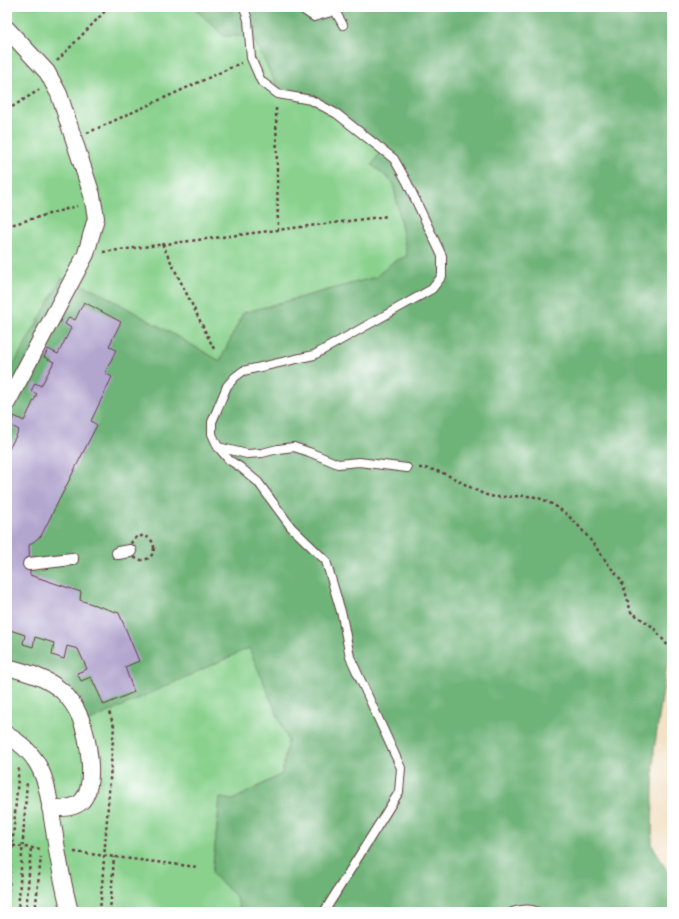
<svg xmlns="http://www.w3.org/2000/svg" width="679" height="919" font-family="'IM FELL French Canon',serif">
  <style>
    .green { fill: #89d18d; stroke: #6a785c }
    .forest { fill: #6eb378; stroke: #5c6952 }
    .building { fill: #b2a6cf }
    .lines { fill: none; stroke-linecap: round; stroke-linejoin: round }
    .service-casing { stroke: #633c42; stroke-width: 10 }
    .pedestrian-casing { stroke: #633c42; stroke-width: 14 }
    .minor-casing { stroke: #633c42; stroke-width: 18 }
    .path { stroke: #633c42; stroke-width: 2.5; stroke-dasharray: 3 3; stroke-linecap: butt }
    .service { stroke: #fff; stroke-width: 8 }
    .pedestrian { stroke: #fff; stroke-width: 12 }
    .minor { stroke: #fff; stroke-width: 16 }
  </style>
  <rect width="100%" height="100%" fill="#fff"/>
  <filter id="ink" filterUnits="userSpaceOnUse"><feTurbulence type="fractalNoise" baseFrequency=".025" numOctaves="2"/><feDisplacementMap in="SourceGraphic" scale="8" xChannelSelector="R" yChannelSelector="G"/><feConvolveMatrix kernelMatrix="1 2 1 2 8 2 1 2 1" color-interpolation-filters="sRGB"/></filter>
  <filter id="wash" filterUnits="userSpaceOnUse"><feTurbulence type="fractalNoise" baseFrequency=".012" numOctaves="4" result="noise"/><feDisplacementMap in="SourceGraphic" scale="16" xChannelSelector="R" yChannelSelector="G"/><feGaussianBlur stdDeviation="0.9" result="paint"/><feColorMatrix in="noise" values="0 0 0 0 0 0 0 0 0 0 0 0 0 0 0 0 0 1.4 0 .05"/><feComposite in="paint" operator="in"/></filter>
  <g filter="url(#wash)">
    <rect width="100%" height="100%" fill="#f3e2c6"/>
    <g class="green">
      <path d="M7,7H193L224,36H243L255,42L281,94L311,95L384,146L372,165L393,182L407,256L393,262L376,277L243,313L220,361L95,290L62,278L7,377Z"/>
      <path d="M249,647L288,740L282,774L233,800L220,798L212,874L235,895L241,912H7V666L63,689L85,723Z"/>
    </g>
    <path class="forest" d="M193,7H671L672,12V656L667,664L654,751L652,845L672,879V912H241L235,895L212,874L220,798L233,800L282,774L288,740L249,648L85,723L63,689L7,666V377L62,278L95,290L220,361L243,313L376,277L393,262L407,256L393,182L372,165L384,146L311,95L281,94L255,42L243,36H224Z"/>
    <g id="blocks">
      <path class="building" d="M84,302L121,322L109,346L116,350L105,373L112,377L91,421L97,425L41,536L29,545L30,575L81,592L80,600L119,613L139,661L125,667L134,692L104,705L91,677L81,681L77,673L87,669L78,649L67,646L64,659L52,655L54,643L35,637L33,647L23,644L25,635L7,629V453L19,430L10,425L14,416L24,421L37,394L31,391L35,383L41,386L54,362L44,357L48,349L58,354L71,328L65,324L69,317L75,320Z"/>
    </g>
  </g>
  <g filter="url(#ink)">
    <use href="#blocks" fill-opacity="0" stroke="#633c42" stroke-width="1"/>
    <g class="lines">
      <g class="service-casing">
        <g id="service">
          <path d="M244,7L248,20L251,58L261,81L278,94L311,100L337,114L394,159L407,182L442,256V276L432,289L314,355L243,371L235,377L227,386L212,422V434L218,447L229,460L240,467L258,482L291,527L326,561L342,615L350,657L401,768L399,792L324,912"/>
          <path d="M299,7L314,17L335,11L343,25"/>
          <path d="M218,447L247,454L262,453L278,449L294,447L309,452L338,464L359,462L407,468"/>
          <path d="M512,912C519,910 531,908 537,912"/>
        </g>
      </g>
      <g class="pedestrian-casing">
        <g id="pedestrian">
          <path d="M118,553L130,551"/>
          <path d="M29,564L72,559"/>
        </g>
      </g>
      <g class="minor-casing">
        <g id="minor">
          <path d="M7,29L47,72L59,94L92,195L96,218L86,254L7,403"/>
          <path d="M7,667C26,672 48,678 63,692C70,699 76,708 80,717C88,736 97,784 82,801C74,809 61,808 50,808"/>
          <path d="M7,735C19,742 31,752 38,765C49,784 50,809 54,830C58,858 63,885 70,912"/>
        </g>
      </g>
      <g class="path">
        <path d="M57,61L108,8"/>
        <path d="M276,108L278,230"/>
        <path d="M7,110L39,90"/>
        <path d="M87,133L241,63"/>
        <path d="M7,226L77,206"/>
        <path d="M162,244L214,349"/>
        <path d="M103,252L388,216"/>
        <path d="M419,468C443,468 463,485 484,494C500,501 518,493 535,497C568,506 589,538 608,564C612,570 620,576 622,583C626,592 628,603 631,612L653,627L672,651"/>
        <circle cx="142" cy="548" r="12"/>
        <path d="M7,767L8,756"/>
        <path d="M7,845L41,849"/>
        <path d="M74,852L197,867"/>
        <path d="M7,909L19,766"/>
        <path d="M18,912L27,781"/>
        <path d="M26,912L31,848"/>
        <path d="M35,912L41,857"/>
        <path d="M100,912L114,726L109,712"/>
        <path d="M110,912L114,857"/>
      </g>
      <use href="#service" class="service"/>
      <use href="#pedestrian" class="pedestrian"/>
      <use href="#minor" class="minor"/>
    </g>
  </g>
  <rect width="679" height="919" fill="none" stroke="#fff" stroke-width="24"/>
</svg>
